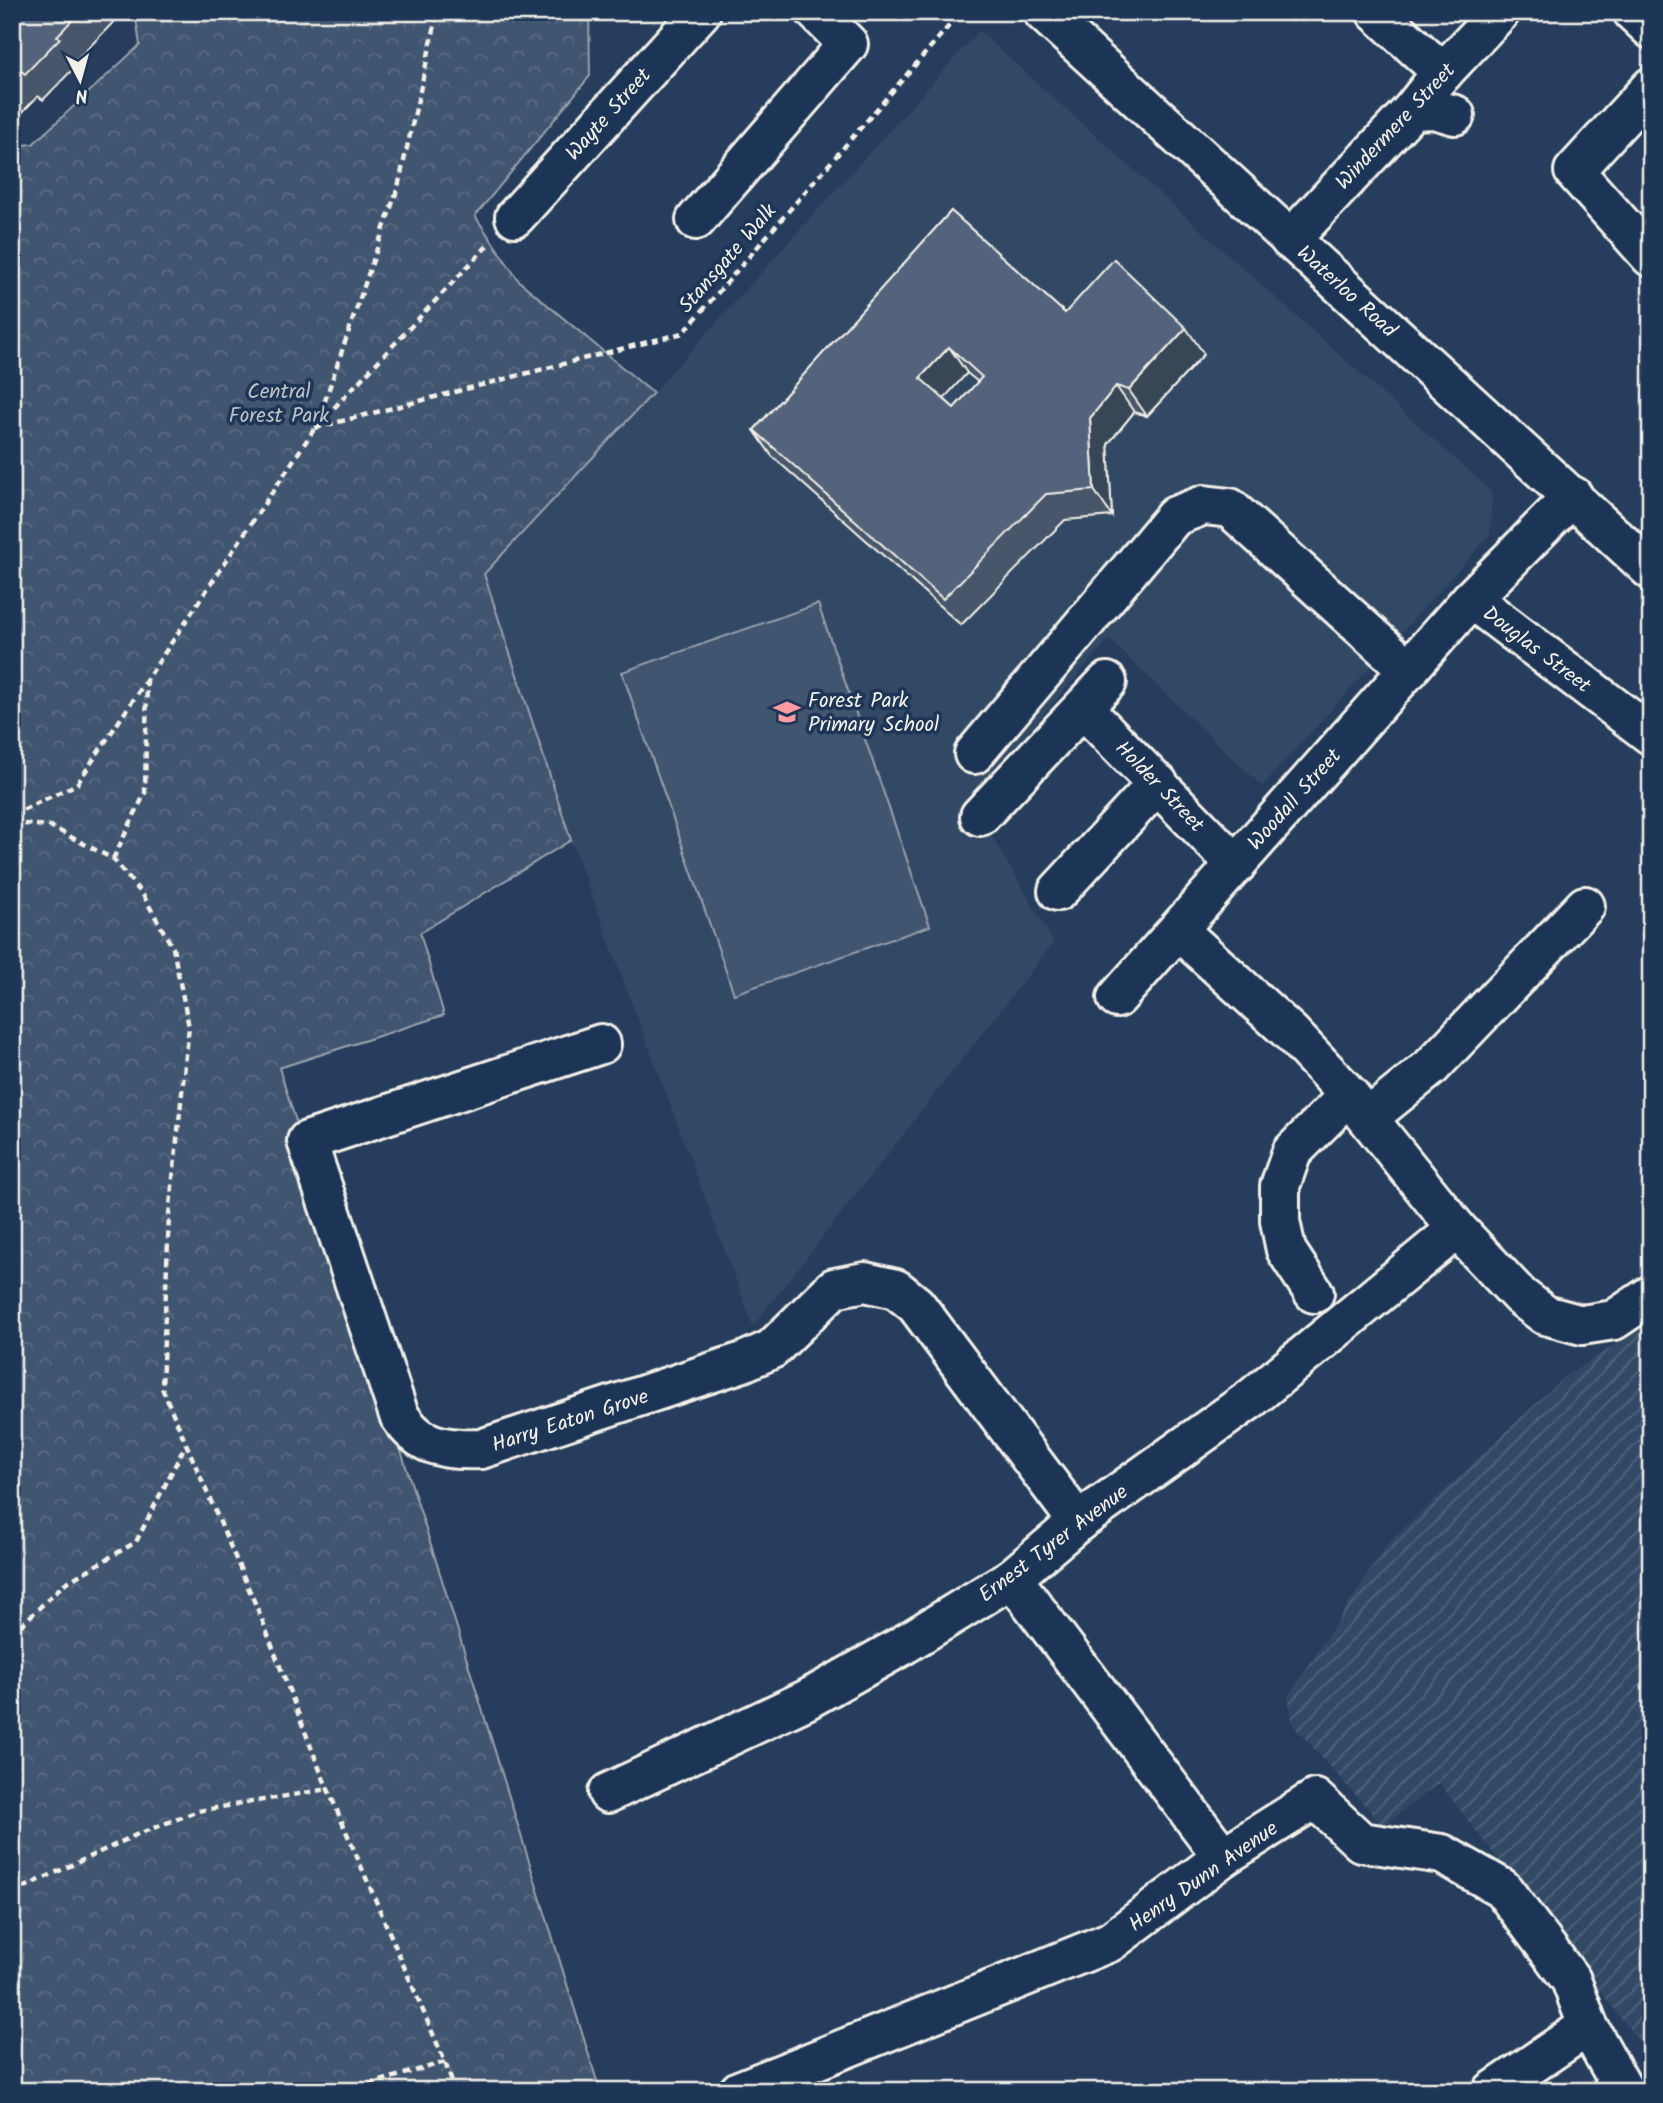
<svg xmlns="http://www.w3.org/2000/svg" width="1663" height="2103" font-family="Kalam,sans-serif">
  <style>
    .built { fill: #334966 }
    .industrial { fill: url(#industrial-furrows) }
    .green { fill: #40546f; stroke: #9aa2ac; stroke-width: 2 }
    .park { fill: url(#park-crowns); stroke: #9aa2ac; stroke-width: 2 }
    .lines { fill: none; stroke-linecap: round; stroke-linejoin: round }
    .minor-casing { stroke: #f4f1e8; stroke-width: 44 }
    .highway-casing { stroke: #f4f1e8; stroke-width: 44 }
    .path { stroke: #f4f1e8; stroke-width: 4.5; stroke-dasharray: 7 5; stroke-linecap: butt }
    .minor { stroke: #1d3557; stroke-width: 38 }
    .highway { stroke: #1d3557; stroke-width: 38 }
    .wall { fill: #47566a; stroke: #f4f1e8; stroke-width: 2; fill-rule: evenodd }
    .shaded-wall { fill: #394656; stroke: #f4f1e8; stroke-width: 2 }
    .building { fill: #52647b; stroke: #f4f1e8; stroke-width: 2; fill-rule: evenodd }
    .labels { text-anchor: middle; stroke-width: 7; stroke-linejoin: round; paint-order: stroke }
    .street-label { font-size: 21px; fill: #f4f1e8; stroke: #1d3557 }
    .park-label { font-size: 21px; fill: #bec2c4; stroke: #1d3557 }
    .poi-label { font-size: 21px; fill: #f4f1e8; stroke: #1d3557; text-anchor: start }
  </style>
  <defs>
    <pattern id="industrial-furrows" width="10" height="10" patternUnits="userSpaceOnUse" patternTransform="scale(1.75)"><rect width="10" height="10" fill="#334966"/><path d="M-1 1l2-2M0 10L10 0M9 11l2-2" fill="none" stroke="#51647c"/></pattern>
    <pattern id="park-crowns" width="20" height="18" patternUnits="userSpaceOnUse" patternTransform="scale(1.75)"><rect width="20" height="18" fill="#40546f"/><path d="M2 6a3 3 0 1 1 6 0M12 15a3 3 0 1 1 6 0" fill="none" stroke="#5c6d84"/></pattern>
  </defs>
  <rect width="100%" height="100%" fill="#263d5d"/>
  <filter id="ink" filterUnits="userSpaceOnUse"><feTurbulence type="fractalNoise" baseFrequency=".0143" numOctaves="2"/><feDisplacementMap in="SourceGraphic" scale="14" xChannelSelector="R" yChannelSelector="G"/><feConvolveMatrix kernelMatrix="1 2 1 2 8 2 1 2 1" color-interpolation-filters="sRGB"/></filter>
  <g filter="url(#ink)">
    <path class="built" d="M979,31L1492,492L1490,535L1262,786L1109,639L970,799L1054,942L753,1326L571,840L484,574L653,393Z"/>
    <path class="industrial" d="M1651,1322V2052L1648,2053L1439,1783L1383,1826L1293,1725L1288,1697L1387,1545L1564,1377Z"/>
    <path class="green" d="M818,604L930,926L734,994L622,672Z"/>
    <path class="park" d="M135,12H589L590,76L475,216L519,281L653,393L484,574L571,840L420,933L444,1015L279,1068L444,1586L600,2091H12V146L33,144L140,45Z"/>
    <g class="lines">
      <g class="minor-casing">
        <g id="minor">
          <path d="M1376,12L1443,73"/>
          <path d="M1633,12L1651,29"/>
          <path d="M1651,87L1574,171L1651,257"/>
          <path d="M1412,110L1434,109L1455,115"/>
          <path d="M515,217L701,12"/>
          <path d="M696,220L848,44L816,12"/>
          <path d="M1290,240L1412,110L1435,81L1500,12"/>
          <path d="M1573,496L1471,599L1651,735"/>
          <path d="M1083,708L1236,865"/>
          <path d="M974,754L1175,516L1204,505L1230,508L1409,670"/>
          <path d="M980,816L1107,682"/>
          <path d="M1058,891L1158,783"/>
          <path d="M1178,930L1291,1033L1349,1095L1457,1229L1520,1296L1545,1315L1582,1325L1614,1320L1651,1295"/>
          <path d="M1117,998L1471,599"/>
          <path d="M601,1044L307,1141L399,1415C403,1421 408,1428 414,1433C431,1449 458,1450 481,1449L743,1362L772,1349L834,1288L865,1282L896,1289L916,1305L1078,1522"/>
          <path d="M1368,1118L1431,1067L1585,906"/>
          <path d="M1314,1293L1286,1250L1280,1221V1186L1292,1152L1349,1095"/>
          <path d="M1012,1578L1223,1857"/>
          <path d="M608,1793L806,1700L900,1647L1012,1578L1078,1522L1252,1398L1457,1229"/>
          <path d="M739,2091L1110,1942L1223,1857L1315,1799L1361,1842L1442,1854L1502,1888L1571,1980L1588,2026L1624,2091"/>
          <path d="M1493,2091L1588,2026"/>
        </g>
      </g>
      <g class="highway-casing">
        <path id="highway" d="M1043,12L1651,570"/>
      </g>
      <g class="path">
        <path d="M317,424L398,187L438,12"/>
        <path d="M315,428L683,333L961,12"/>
        <path d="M12,815L77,784L315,428L490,243"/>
        <path d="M12,823L50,826L113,859L143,895L173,948L189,1027L169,1215L162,1388L261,1617L321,1773L445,2062L455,2091"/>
        <path d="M113,859L145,793L147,678"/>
        <path d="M12,1634L64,1584L136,1542L186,1444"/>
        <path d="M12,1893L138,1834L198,1811L328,1789"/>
        <path d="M346,2091L445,2062"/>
      </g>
      <use href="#minor" class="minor"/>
      <use href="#highway" class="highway"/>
    </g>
    <g class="wall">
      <path d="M26,12H123L76,61L78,64L43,100L38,96L12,123V26Z"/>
      <path d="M951,211L1065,313L1204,354L1147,416L1134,412L1108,444L1112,516L1065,520L961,625L772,456L754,430ZM967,373L978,382L954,408L943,398Z"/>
    </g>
    <g class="shaded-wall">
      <path d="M1186,328L1204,354L1147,416L1129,390Z"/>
      <path d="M949,347L967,373L939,404L920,378Z"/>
      <path d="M1116,386L1134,412L1108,444L1112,516L1094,490L1090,418Z"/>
    </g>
    <g class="building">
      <path d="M26,12H80L57,36L60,38L25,74L20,70L12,78V26Z"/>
      <path d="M951,211L1065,313L1114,259L1186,328L1129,390L1116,386L1090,418L1094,490L1046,494L943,599L754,430ZM949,347L982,377L954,408L920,378Z"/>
    </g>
  </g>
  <defs>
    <g id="school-bare" transform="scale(2.1)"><path d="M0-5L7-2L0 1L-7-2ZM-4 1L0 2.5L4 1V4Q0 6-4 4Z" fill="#ff9aa2" stroke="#1d3557" stroke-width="2.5" paint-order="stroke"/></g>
  </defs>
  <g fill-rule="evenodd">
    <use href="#school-bare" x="787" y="712"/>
  </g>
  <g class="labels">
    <g class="street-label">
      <text transform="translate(608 114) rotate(-48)" y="7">Wayte Street</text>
      <text transform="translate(1395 126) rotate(-47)" y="7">Windermere Street</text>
      <text transform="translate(727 258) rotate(-49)" y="7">Stansgate Walk</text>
      <text transform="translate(1347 291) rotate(42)" y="7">Waterloo Road</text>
      <text transform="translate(1537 649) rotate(37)" y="7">Douglas Street</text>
      <text transform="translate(1160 786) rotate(46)" y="7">Holder Street</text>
      <text transform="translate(1294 799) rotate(-48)" y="7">Woodall Street</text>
      <text transform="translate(570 1420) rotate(-18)" y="7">Harry Eaton Grove</text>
      <text transform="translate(1053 1543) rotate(-37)" y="7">Ernest Tyrer Avenue</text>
      <text transform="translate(1203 1876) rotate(-35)" y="7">Henry Dunn Avenue</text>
    </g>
    <g class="park-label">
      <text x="279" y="398">Central<tspan x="279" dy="24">Forest Park</tspan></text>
    </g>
    <g class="poi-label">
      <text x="808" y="707">Forest Park<tspan x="808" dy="24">Primary School</tspan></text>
    </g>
  </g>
  <rect width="1663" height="2103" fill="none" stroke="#1d3557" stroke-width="42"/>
  <rect x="21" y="21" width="1621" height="2061" fill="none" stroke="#f4f1e8" stroke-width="2.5" filter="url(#ink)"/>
  <g transform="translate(80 80) rotate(174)" stroke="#1d3557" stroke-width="5" paint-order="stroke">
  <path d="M0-5L12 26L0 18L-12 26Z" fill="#f4f1e8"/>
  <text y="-10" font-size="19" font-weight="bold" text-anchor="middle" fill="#f4f1e8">N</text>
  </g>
</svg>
